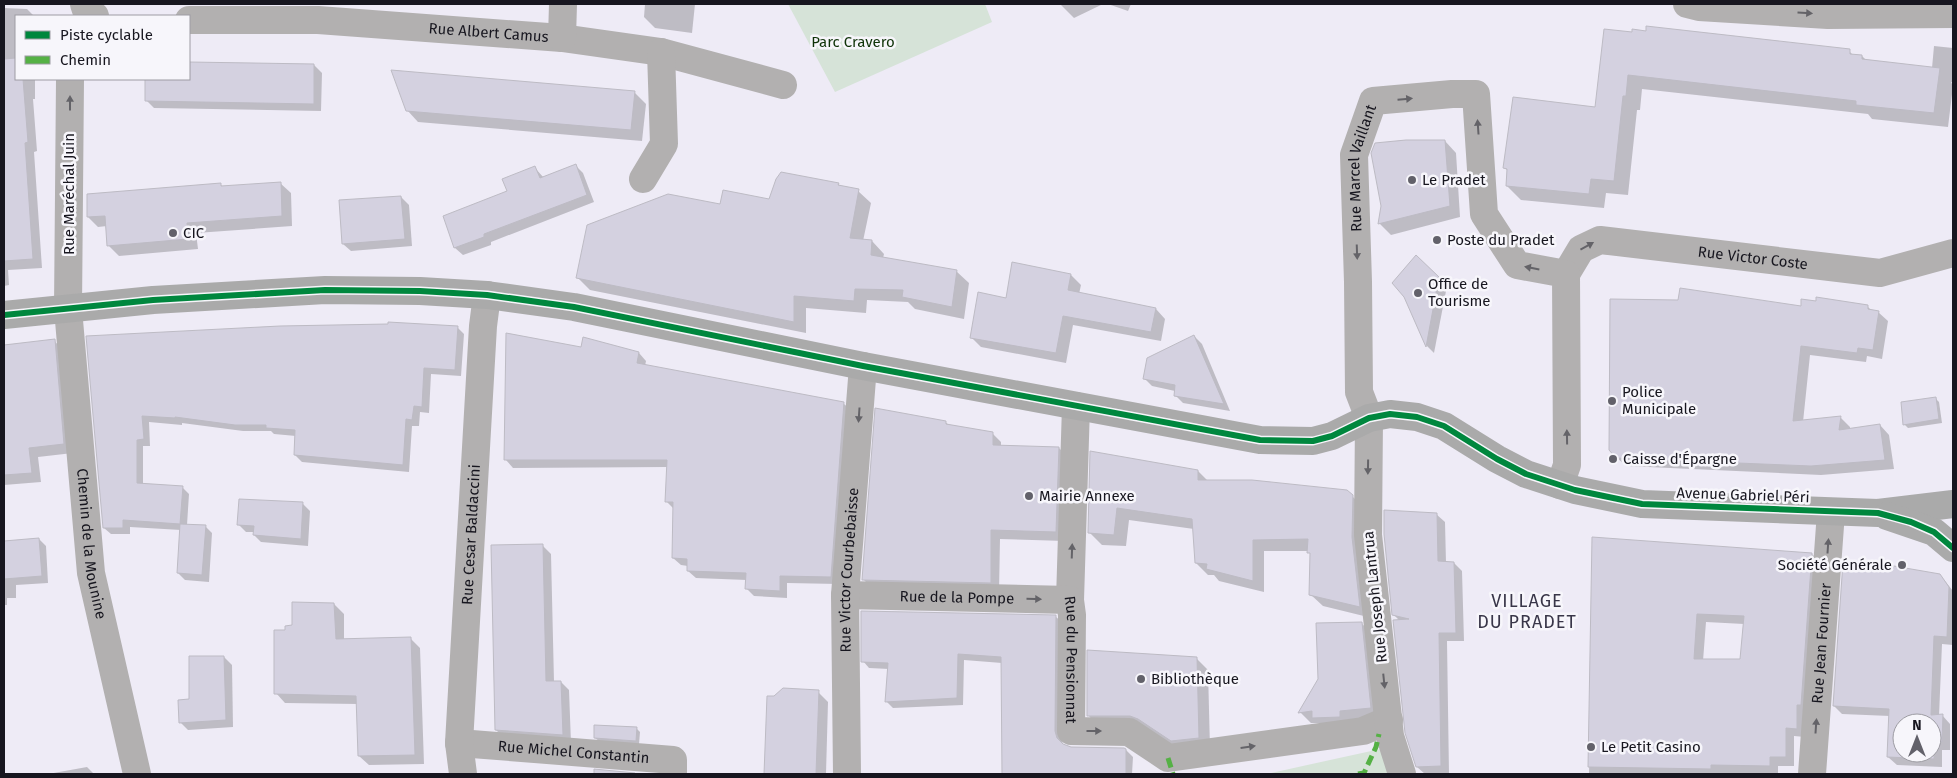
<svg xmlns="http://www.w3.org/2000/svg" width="1957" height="778" font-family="'Fira Sans',sans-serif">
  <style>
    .green { fill: #d6e3d8 }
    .shadow { fill: #0003; fill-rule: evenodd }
    .building { fill: #d4d1e0; stroke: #bdbbc4; fill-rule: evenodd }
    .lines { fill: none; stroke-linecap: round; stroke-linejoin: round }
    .minor { stroke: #b2b0b0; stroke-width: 28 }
    .primary { stroke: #aaa; stroke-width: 28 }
    .quiet { stroke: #55b145; stroke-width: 5; stroke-dasharray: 10 5; stroke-linecap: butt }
    .cycleway-casing { stroke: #f7f6fb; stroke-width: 9 }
    .cycleway { stroke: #00873e; stroke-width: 6 }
    .oneway { fill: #646368 }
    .poi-dot { fill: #62616a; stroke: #f7f6fb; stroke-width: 2 }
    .labels { text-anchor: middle; stroke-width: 5; stroke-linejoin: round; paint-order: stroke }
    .street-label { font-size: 15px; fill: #17161f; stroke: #f7f6fb }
    .park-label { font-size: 15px; fill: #0f3308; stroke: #f7f6fb }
    .poi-label { font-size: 15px; fill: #17161f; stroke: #f7f6fb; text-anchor: start }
    .quarter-label { font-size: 18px; letter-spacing: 1px; fill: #393649; stroke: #f7f6fb }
  </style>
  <rect width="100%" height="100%" fill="#eeebf6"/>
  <g class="green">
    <path d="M788,4H985L992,22L835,92Z"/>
    <path d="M1385,748L1395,774H1266Z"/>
  </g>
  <g class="shadow">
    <path d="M645,4H695L692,33L655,28L644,17Z"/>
    <path d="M1060,4H1103L1074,18Z"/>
    <path d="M1108,4H1131L1128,11Z"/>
    <path d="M4,8L27,9L34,16H16V79H35V99H33L37,151L34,152L42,268L8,270L9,285L4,286Z"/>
    <path d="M1605,30L1849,51L1854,56H1862L1866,60L1932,68L1934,46L1953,48V82H1951L1953,86L1948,127L1872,119L1868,114L1642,89L1640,110H1637L1628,195L1606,193L1604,208L1521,200L1507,186L1508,171L1505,168L1596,108Z"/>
    <path d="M189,63L314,65L322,73L321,111L154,108L146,100V79H189Z"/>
    <path d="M634,92L646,104L642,141L418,122L407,110Z"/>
    <path d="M1445,141L1456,153L1460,217L1391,235L1380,224Z"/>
    <path d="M575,165L583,173L594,202L491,242V245L463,255L455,248L444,217L509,192L535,168L544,178Z"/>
    <path d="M280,183L291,193L292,226L196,233L198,249L119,256L108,245L107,226L98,227L88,217L220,184L223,187Z"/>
    <path d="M838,184L842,187L858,191L871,203L863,241H872L884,254L883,258L956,271L969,283L964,319L915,309L908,302L867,300L866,313L806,308V333L590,290L578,278L721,205L769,200Z"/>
    <path d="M401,197L409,205L412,246L351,251L343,244Z"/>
    <path d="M1416,257L1447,286L1434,353L1427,346L1405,296Z"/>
    <path d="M1071,275L1081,285L1079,294L1156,309L1165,319L1161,341L1073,325L1066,363L981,347L971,337L1007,299Z"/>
    <path d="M1867,306L1872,311L1878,312L1888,321L1882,359L1867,356L1866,362L1810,355L1803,422L1841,418L1850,427V430L1880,425L1889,435L1894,469L1821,475L1626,466L1616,457L1802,307Z"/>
    <path d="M457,327L464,334L461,376L431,374L429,413L420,412L419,426H412L409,472L302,462L295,455L296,436L274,434L271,431H243L182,423V425L149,422L150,446H143V485L182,487L189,494L187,525L205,526L212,533L209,582L185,580L178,573L181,530L130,527V534H111L104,528L87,338Z"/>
    <path d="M1194,336L1202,344L1230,411L1183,403L1175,395V391L1152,386L1144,378Z"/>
    <path d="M54,341L64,350L73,453L38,457L41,482L4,485V345Z"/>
    <path d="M581,349L639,353L646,361L645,366L844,404L852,411L838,584L787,583V598L754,596L746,588L747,580L696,578L688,571V566L681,565L673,558L674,509L667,502L668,467L513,468L506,460Z"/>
    <path d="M1935,398L1939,402L1942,423L1908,428L1904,424Z"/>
    <path d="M945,422L949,425L992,433L1001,442V446L1059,448L1068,457L1065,541L1000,539L999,591L872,588L863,579Z"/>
    <path d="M1091,453L1198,471L1208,481L1352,496L1364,508L1372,618L1323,606L1310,594L1311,555L1309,551H1264V592L1219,581L1214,575H1208L1196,563L1194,529L1129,520L1126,546L1102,545L1090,533Z"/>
    <path d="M303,504L310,511L308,546L261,542L254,535V532H246L238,524Z"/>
    <path d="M1436,514L1445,522L1446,563H1454L1462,571L1464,641H1447L1449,774H1425L1417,767L1400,621L1394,615Z"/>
    <path d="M39,539L46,546L48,583L16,585V598H7V605H4V542Z"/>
    <path d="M1594,539L1812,554L1821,563L1805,737L1794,736V766H1778V774H1589ZM1706,622L1744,624L1741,661H1703Z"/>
    <path d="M542,545L551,554L554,682H561L569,690L571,743L504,738L496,730Z"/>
    <path d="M1940,575L1953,591V645L1942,644L1939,716L1942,715L1950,724V750H1942V767L1897,765L1888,757L1890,716L1842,714L1834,706ZM1902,723H1932V753H1902Z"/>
    <path d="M334,604L344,614V640L410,638L420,648L424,764L369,765L359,756L358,704L285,703L276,693L286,631Z"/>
    <path d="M1056,617L1063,623L1062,739L1063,746L1071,748L1126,750L1133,757L1132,774H1003L1002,663L964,660L963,705L893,708L886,701L889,669L869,668L863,661Z"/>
    <path d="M1361,623L1373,634L1382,719L1325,729L1319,723H1311L1300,712Z"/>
    <path d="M224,657L232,665L233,727L188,730L180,722L190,700Z"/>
    <path d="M1197,659L1208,670L1210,749L1183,752L1099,727L1088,715Z"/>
    <path d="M818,692L828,702L826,774H765L768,697Z"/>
    <path d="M636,728L640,732L639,744L599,741L595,738Z"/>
    <path d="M87,767L94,774H48Z"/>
  </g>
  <g class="building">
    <path d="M1646,26L1850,49V54L1862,55V59L1940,68L1934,113L1856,105V101L1628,75L1626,96H1623L1614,181L1591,179L1589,194L1506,186L1507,169L1503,168L1513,97L1595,107L1604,29L1632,32V29L1646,31Z"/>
    <path d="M16,58V79H23L28,142L25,143L33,259L4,261V59Z"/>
    <path d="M189,62L314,64V104L145,101V79H189Z"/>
    <path d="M391,70L635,91L631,130L406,111Z"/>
    <path d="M1406,140H1445L1450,206L1378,224L1381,206L1371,153L1375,143Z"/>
    <path d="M576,164L587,195L484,234V237L454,248L443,216L507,191L502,179L535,166L540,178Z"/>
    <path d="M781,172L839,183L838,185L859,189L850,238L872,240L871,255L957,270L952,307L902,297L903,290L855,289L854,301L794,296V322L576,278L587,225L668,194L720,204L723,190L769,199L776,179Z"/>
    <path d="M281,182L282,216L187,223L188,239L107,246L105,216L87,217V194L221,183V186Z"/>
    <path d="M401,196L405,239L342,244L339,200Z"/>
    <path d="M1416,255L1439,277L1426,347L1404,297L1392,283Z"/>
    <path d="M1012,262L1071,274L1068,290L1156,308L1151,332L1063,316L1056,353L970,338L978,292L1006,298Z"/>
    <path d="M1680,288L1801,306V299L1816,301V297L1868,305V309L1879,311L1873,350L1858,348L1857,353L1801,346L1793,421L1841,416L1839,430L1880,424L1885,460L1811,466L1616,458L1609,450L1610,299L1678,300Z"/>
    <path d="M388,322L458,326L455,370L424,368L422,407L414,406L412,420L406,419L403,465L294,455L295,430L266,428V425H235L175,417V418L142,416L144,439L137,440V483L183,486L180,524L123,520V528H103L86,336L280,326L388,324Z"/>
    <path d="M506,333L581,347L583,337L639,352L637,363L844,402L831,577L780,576V591L745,589L746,573L687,571V559L672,558L673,502H665L667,460H504Z"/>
    <path d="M1194,335L1224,404L1174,396L1175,385L1143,379L1147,358Z"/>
    <path d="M55,339L64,444L29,448L32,473L4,475V345Z"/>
    <path d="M1936,397L1939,419L1903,425L1901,402Z"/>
    <path d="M875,408L946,421V424L993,432V445L1059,447L1056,532L991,530V583L862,580Z"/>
    <path d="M1090,451L1198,470V480H1252L1347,490L1353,495L1352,537L1360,607L1309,595L1310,553H1307L1308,539L1253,540V581L1206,569L1207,564L1195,563L1192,519L1117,508L1114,535L1088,533Z"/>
    <path d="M239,499L303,502L301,539L253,535L254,526L237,525Z"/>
    <path d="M1384,510L1437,513L1438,561L1454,562L1456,633H1439L1441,766L1416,767L1405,733L1393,620L1409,619L1392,615L1384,534Z"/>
    <path d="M180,524L206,525L202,575L177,573Z"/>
    <path d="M1592,537L1812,553L1801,705H1797V729L1786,728V757H1770V766L1711,765V769L1588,767ZM1697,614L1744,616L1740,659H1694Z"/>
    <path d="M39,538L42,576L4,579V541Z"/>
    <path d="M543,544L546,681H561L563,735L495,730L491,545Z"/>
    <path d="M1843,562L1888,565L1940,574L1949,587L1947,637L1934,636L1931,715L1943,714L1942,742H1934V759L1887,757L1889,709L1833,706ZM1902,723H1932V753H1902Z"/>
    <path d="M292,602L334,603L336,639L411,637L415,755L358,756L356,696L274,694V630H285V626L292,625Z"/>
    <path d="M861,611L1056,615L1055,731L1057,738L1063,744L1071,747L1124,748L1126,749V774H1002L1001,657L958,654L957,698L885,702L888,663L861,662Z"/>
    <path d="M1362,622L1371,708L1340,711V717L1312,718V711L1298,713L1318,679L1316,623Z"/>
    <path d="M1087,650L1197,657L1199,738L1171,741L1138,719L1130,716H1087Z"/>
    <path d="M189,656H224L226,720L179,723L178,700L189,699Z"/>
    <path d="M783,688L819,690L816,774H764L767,696H774Z"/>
    <path d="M594,725L637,727L636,741L594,738Z"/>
    <path d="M594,769L635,773V774H594Z"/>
  </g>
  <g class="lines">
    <g class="minor">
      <path d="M84,4L86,10L95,16"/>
      <path d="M1687,4L1699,7L1828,15L1953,14"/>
      <path id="s1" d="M189,20H318L562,38L661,52L783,85"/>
      <path d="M562,38L563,4"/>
      <path id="s2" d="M70,79L68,309L91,573L137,774"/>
      <path d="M643,179L664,144L661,52"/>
      <path id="s3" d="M1566,274L1581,249L1600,240L1880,273L1953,253"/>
      <path id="s4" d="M1076,406L1070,600L1072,615L1071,731L1129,732L1168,758L1363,731L1389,720"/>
      <path id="s5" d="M845,595L1070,600"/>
      <path id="s6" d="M459,743L673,760V774"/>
      <path id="s7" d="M463,774L459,743L483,326L487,295"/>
      <path id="s8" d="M847,774L845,595L863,366"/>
      <path id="s9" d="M1402,774L1390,736L1368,535L1369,418L1359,392L1358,282L1354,155L1373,101L1452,94H1476L1484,214L1517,265L1566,274L1567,465L1560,485"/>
      <path id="s10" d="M1812,774L1831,512"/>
    </g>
    <g class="primary">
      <path d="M4,315L153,300L325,290L420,291L487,295L574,307L863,366L1260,440L1313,441L1332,436L1369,418L1390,414L1417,417L1444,426L1497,459L1526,474L1575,490L1642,504L1878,513L1953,504"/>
      <path d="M1887,516L1934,532L1953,548"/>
    </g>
    <g class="quiet">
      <path d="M1168,758L1173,774"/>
      <path d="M1358,774L1364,773L1376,747L1379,734"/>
    </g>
    <g class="cycleway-casing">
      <path id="cycleway" d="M4,315L153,300L325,290L420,291L487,295L574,307L863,366L1260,440L1313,441L1332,436L1369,418L1390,414L1417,417L1444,426L1497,459L1526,474L1575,490L1642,504L1878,513L1911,522L1934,532L1953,548"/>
    </g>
    <use href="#cycleway" class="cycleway"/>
  </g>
  <defs><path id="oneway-solid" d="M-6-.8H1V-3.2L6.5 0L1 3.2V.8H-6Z" transform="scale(1.25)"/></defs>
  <g class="oneway">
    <use href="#oneway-solid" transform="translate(1805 13) rotate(3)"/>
    <use href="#oneway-solid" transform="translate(1405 99) rotate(-5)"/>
    <use href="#oneway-solid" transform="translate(70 103) rotate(-90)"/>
    <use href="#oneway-solid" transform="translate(1478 127) rotate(-94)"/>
    <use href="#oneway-solid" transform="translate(1587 246) rotate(-29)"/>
    <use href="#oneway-solid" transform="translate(1357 252) rotate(88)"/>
    <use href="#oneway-solid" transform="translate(1532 268) rotate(-169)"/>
    <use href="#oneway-solid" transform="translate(859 415) rotate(94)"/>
    <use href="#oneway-solid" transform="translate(1567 437) rotate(-91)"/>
    <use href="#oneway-solid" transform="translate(1368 467) rotate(91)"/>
    <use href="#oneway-solid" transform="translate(1828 546) rotate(-86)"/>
    <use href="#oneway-solid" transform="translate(1072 551) rotate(-88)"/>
    <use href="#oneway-solid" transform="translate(1034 599) rotate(1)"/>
    <use href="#oneway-solid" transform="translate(1384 681) rotate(84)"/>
    <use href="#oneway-solid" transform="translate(1816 726) rotate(-86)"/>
    <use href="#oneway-solid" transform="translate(1094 731)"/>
    <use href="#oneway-solid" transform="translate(1248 747) rotate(-8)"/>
  </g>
  <g class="poi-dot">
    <circle cx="1412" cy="180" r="5"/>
    <circle cx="173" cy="233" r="5"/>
    <circle cx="1437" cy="240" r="5"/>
    <circle cx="1418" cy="293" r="5"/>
    <circle cx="1612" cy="401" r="5"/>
    <circle cx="1613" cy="459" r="5"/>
    <circle cx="1029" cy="496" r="5"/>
    <circle cx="1902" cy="565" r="5"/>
    <circle cx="1141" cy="679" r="5"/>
    <circle cx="1591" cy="747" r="5"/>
  </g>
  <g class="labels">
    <g class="street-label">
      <text dy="5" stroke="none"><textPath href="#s1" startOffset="300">Rue Albert Camus</textPath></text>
      <text dy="5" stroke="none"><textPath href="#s9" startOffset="612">Rue Marcel Vaillant</textPath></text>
      <text transform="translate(69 194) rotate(-90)" y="5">Rue Maréchal Juin</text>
      <text dy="5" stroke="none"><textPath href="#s3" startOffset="204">Rue Victor Coste</textPath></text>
      <text transform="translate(1743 495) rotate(2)" y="5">Avenue Gabriel Péri</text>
      <text dy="5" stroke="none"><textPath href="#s7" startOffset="240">Rue Cesar Baldaccini</textPath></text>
      <text dy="5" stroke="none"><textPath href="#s2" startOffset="466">Chemin de la Mounine</textPath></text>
      <text dy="5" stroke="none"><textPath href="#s8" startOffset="204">Rue Victor Courbebaisse</textPath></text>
      <text dy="5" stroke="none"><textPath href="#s5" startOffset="112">Rue de la Pompe</textPath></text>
      <text transform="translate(1375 597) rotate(-96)" y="5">Rue Joseph Lantrua</text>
      <text dy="5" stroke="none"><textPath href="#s10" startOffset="131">Rue Jean Fournier</textPath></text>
      <text dy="5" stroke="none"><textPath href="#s4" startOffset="254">Rue du Pensionnat</textPath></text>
      <text dy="5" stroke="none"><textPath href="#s6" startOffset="115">Rue Michel Constantin</textPath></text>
    </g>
    <g class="park-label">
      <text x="853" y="47">Parc Cravero</text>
    </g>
    <g class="poi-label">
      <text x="1422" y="185">Le Pradet</text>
      <text x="183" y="238">CIC</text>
      <text x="1447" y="245">Poste du Pradet</text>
      <text x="1428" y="289">Office de<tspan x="1428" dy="17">Tourisme</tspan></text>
      <text x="1622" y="397">Police<tspan x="1622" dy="17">Municipale</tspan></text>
      <text x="1623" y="464">Caisse d'Épargne</text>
      <text x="1039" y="501">Mairie Annexe</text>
      <text x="1892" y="570" text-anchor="end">Société Générale</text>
      <text x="1151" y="684">Bibliothèque</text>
      <text x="1601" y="752">Le Petit Casino</text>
    </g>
    <g class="quarter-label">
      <text x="1527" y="607">VILLAGE<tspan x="1527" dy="21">DU PRADET</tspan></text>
    </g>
  </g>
  <rect width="1957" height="778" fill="none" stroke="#17161f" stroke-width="10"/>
  <rect x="15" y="15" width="175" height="65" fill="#f7f6fb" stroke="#9d9ca3"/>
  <rect x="25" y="31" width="25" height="8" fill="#00873e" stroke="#9d9ca3"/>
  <text x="60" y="40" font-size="15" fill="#17161f">Piste cyclable</text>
  <rect x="25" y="56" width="25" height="8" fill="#55b145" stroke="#9d9ca3"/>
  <text x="60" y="65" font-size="15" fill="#17161f">Chemin</text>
  <g transform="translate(1917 738)"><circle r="24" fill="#f7f6fb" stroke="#9d9ca3"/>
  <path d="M0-4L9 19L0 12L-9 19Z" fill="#62616a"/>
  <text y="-8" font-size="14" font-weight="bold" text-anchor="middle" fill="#17161f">N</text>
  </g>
</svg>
